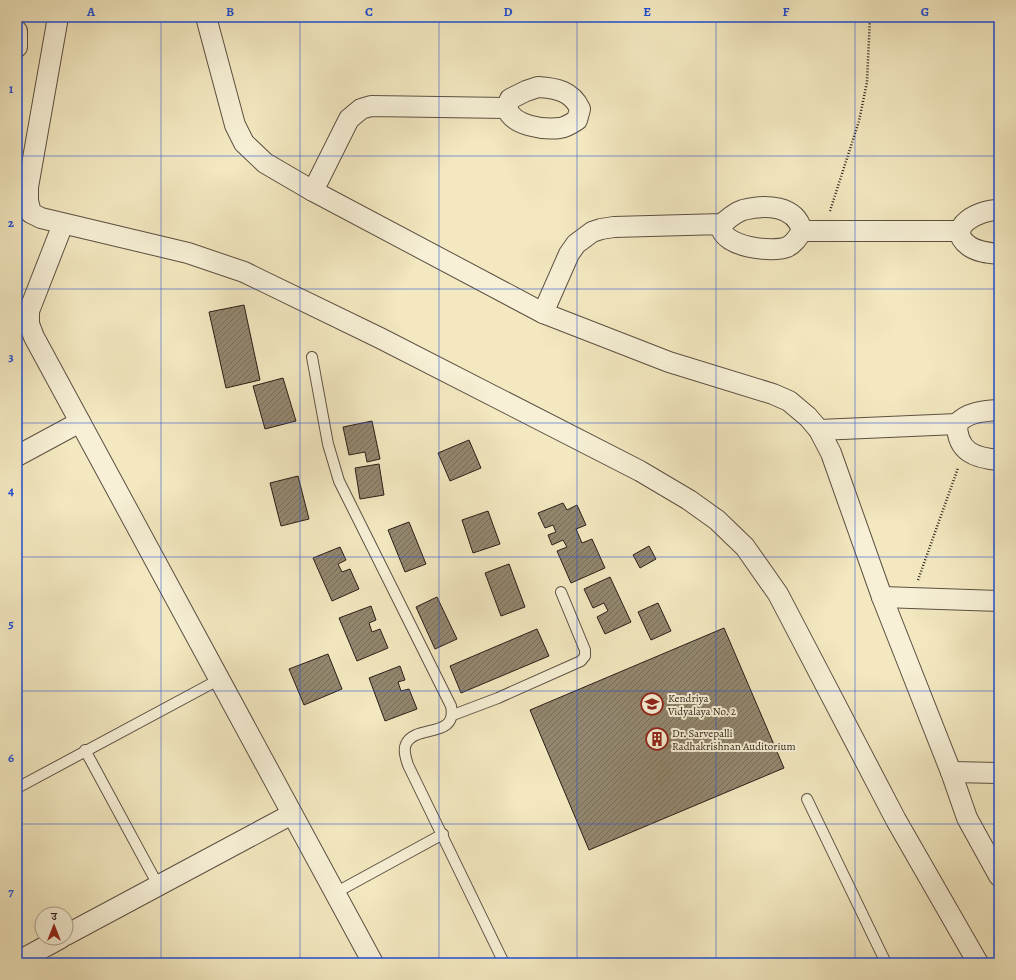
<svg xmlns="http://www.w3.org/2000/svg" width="1016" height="980" font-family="Alegreya,'Noto Serif Devanagari',serif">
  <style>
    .building { fill: url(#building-hatch); stroke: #2a1e18 }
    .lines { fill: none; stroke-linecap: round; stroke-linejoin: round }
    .service-casing { stroke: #5c5042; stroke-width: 12 }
    .minor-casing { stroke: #5c5042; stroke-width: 22 }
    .path { stroke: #2a1e18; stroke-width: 2.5; stroke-dasharray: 1 2; stroke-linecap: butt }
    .service { stroke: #f7f0d6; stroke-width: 10 }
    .minor { stroke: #f7f0d6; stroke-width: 20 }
    .grid { fill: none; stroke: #1d4ed8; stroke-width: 1; stroke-opacity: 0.55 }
    .labels { text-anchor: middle; stroke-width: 4; stroke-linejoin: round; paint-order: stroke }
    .poi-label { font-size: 11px; fill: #2a1e18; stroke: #f7f0d6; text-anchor: start }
    .neatline { fill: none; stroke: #1d4ed8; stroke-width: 1.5 }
    .grid-label { font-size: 13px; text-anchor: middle; font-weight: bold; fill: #1d4ed8 }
  </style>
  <defs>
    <pattern id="building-hatch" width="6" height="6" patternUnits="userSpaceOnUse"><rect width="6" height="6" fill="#93876f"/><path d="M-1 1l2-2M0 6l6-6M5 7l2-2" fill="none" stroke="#786e5a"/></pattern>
  </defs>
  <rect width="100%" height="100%" fill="#f3e8c0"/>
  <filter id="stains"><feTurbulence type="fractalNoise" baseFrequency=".005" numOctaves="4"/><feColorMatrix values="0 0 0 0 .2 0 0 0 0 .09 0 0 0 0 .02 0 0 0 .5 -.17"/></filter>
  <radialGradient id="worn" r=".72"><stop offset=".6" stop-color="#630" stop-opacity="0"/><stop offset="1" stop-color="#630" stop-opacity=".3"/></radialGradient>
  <g class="building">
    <path d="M244,305L260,380L226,388L209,312Z"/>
    <path d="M283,378L296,421L265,429L253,386Z"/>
    <path d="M372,421L380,459L367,462L365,452L349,455L343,427Z"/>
    <path d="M469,440L481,468L450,481L438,453Z"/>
    <path d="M379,464L384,495L360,499L355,468Z"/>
    <path d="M298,476L309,519L281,526L270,483Z"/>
    <path d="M563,503L567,510L577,505L586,525L576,529L582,543L592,539L605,568L571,583L557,551L567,547L563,540L552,545L548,535L556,532L553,525L545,528L538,513Z"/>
    <path d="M488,511L500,544L473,553L462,520Z"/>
    <path d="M409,522L426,564L405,572L388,530Z"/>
    <path d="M649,546L656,559L640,568L633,555Z"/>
    <path d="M340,547L346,560L338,564L342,572L350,569L359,589L332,601L313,558Z"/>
    <path d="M509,564L525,607L501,616L485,573Z"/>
    <path d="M610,577L631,622L605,634L597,617L608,611L604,603L593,608L584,589Z"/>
    <path d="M437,597L457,639L435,649L416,607Z"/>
    <path d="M658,603L671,631L651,640L638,612Z"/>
    <path d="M371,606L376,620L369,623L372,632L380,629L388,648L357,661L339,618Z"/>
    <path d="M724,628L784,768L589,850L530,710Z"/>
    <path d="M537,629L549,656L461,693L450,666Z"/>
    <path d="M328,654L342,689L304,705L289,669Z"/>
    <path d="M400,666L405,680L398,682L401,691L409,689L417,709L385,721L369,678Z"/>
  </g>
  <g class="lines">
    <g class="service-casing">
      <g id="service">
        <path d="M312,357L328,444L339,481L451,706C458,739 415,724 406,744C403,750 406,759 408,765L504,963"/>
        <path d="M453,715L498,698L581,661L585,656V650L561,592"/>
        <path d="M85,750L158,885"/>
        <path d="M17,788L220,679"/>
        <path d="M807,799L886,963"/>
        <path d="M335,893L443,834"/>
      </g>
    </g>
    <g class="minor-casing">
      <g id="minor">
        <path d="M58,17L28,187V201L31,213L41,218L188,253L244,272L380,338L640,471L689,500L717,520L745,547L778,594L896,820L978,963"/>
        <path d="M206,17L235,125L244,143L265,163L313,191L543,313L669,362L773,394L789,401L808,417L819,430L831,453L882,597L951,772L967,818L999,876"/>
        <path d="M17,31V47"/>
        <path d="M538,87C556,88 572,91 580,109L577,120C571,124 566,127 560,128C544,130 512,126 507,108L510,99L526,91Z"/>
        <path d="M313,191L349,119L361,109L371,106L507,108"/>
        <path d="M999,210C981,209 943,227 969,246C977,252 989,253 999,254"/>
        <path d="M63,224L29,311V324L34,337L373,963"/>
        <path d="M802,231H960"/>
        <path d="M543,313L569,254L576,244L592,232L601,229L614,227L722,224C728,219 734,213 743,210C765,204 796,205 802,231C798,237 794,244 787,247C772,253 723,247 721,227L722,224"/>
        <path d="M999,410C984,411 967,412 957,424C957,452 975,458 999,460"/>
        <path d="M819,430L957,424"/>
        <path d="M17,456L80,422"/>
        <path d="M882,597L999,601"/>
        <path d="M951,772L999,773"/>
        <path d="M66,935L292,814"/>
        <path d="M17,962L61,938"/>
      </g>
    </g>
    <g class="path">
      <path d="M830,211L859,121L867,82L870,17"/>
      <path d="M918,580L958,468"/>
    </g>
    <use href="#service" class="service"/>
    <use href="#minor" class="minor"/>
  </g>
  <path class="grid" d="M161,17V963M300,17V963M439,17V963M577,17V963M716,17V963M855,17V963M17,156H999M17,289H999M17,423H999M17,557H999M17,691H999M17,824H999"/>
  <defs>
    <g id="school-ring" transform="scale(1.15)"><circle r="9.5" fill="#f7f0d6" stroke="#8f2418" stroke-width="1.5"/><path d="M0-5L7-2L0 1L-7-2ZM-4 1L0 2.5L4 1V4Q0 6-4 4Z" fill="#8f2418"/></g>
    <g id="building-ring" transform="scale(1.15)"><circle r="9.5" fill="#f7f0d6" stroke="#8f2418" stroke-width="1.5"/><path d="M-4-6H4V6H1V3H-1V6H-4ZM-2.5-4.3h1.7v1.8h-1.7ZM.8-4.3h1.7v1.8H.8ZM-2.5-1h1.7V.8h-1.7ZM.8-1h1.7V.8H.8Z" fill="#8f2418"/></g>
  </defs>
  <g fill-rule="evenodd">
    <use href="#school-ring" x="652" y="704"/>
    <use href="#building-ring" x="657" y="739"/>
  </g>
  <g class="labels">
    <g class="poi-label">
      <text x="668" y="702">Kendriya<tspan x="668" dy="13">Vidyalaya No. 2</tspan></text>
      <text x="672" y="737">Dr. Sarvepalli<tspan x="672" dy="13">Radhakrishnan Auditorium</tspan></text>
    </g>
  </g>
  <rect width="1016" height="980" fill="none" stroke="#f3e8c0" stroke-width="44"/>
  <g transform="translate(54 926)"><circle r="19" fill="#f7f0d6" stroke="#a59c8a"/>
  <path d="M0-3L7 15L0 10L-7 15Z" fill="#8f2418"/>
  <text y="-6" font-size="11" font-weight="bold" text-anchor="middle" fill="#2a1e18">उ</text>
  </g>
  <rect x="22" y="22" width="972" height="936" class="neatline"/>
  <g class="grid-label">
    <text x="91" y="16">A</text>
    <text x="230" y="16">B</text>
    <text x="369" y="16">C</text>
    <text x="508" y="16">D</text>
    <text x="647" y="16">E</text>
    <text x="786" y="16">F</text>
    <text x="925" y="16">G</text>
    <text x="11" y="93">1</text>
    <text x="11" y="227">2</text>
    <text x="11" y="361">3</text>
    <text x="11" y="495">4</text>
    <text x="11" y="628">5</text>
    <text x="11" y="762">6</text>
    <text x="11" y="896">7</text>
  </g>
  <rect width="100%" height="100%" filter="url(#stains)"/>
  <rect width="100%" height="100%" fill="url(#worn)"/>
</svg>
